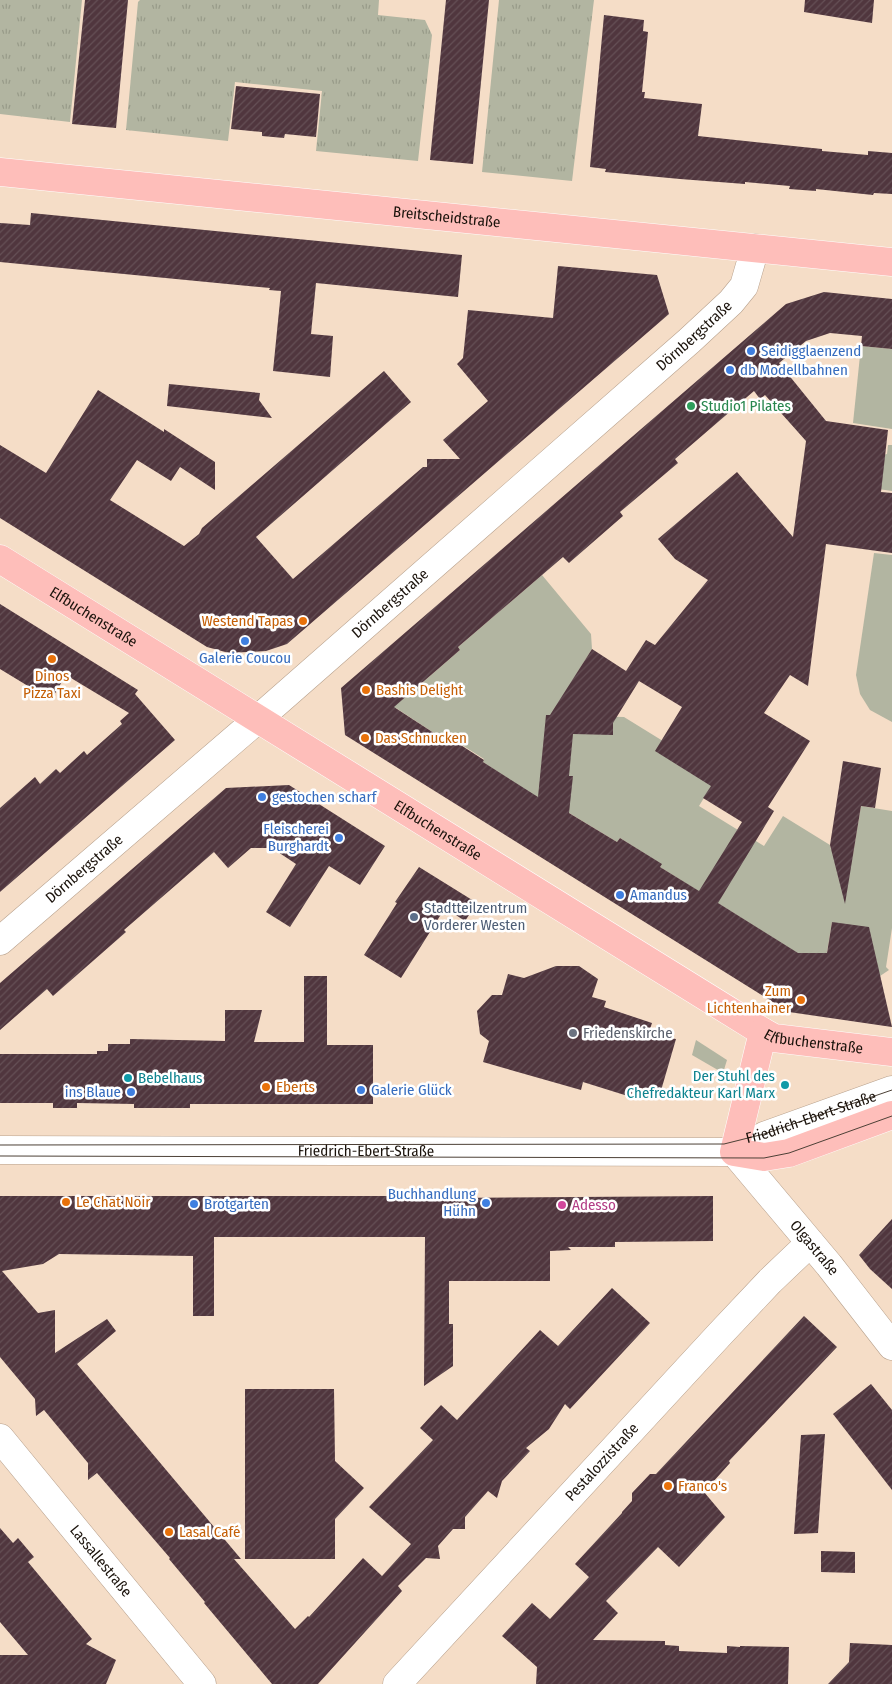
<svg xmlns="http://www.w3.org/2000/svg" width="892" height="1684" font-family="'Fira Sans Condensed',sans-serif">
  <style>
    .grass { fill: url(#grass-tufts) }
    .garden { fill: #b2b5a1 }
    .building { fill: url(#building-hatch); fill-rule: evenodd }
    .lines { fill: none; stroke-linecap: round; stroke-linejoin: round }
    .minor-casing { stroke: #b7a08c; stroke-width: 29 }
    .major-casing { stroke: #fff; stroke-width: 29 }
    .minor { stroke: #fff; stroke-width: 28 }
    .major { stroke: #febeba; stroke-width: 28 }
    .tram { stroke: #4c4036; stroke-width: 1 }
    .shop-dot { fill: #3f7fe0; stroke: #fff; stroke-width: 2 }
    .leisure-dot { fill: #2e9e5b; stroke: #fff; stroke-width: 2 }
    .food-dot { fill: #e8710a; stroke: #fff; stroke-width: 2 }
    .service-dot { fill: #5c6f8a; stroke: #fff; stroke-width: 2 }
    .worship-dot { fill: #6b7280; stroke: #fff; stroke-width: 2 }
    .culture-dot { fill: #0f9aa8; stroke: #fff; stroke-width: 2 }
    .hotel-dot { fill: #d1479c; stroke: #fff; stroke-width: 2 }
    .labels { text-anchor: middle; stroke-width: 5; stroke-linejoin: round; paint-order: stroke }
    .street-label { font-size: 15px; fill: #1a120b; stroke: #fff }
    .shop-label { font-size: 15px; fill: #366cbe; stroke: #fff; text-anchor: start }
    .leisure-label { font-size: 15px; fill: #27864d; stroke: #fff; text-anchor: start }
    .food-label { font-size: 15px; fill: #c56008; stroke: #fff; text-anchor: start }
    .service-label { font-size: 15px; fill: #4e5e75; stroke: #fff; text-anchor: start }
    .worship-label { font-size: 15px; fill: #5b616d; stroke: #fff; text-anchor: start }
    .culture-label { font-size: 15px; fill: #0d838f; stroke: #fff; text-anchor: end }
    .hotel-label { font-size: 15px; fill: #b23c85; stroke: #fff; text-anchor: start }
  </style>
  <defs>
    <pattern id="grass-tufts" width="24" height="20" patternUnits="userSpaceOnUse" patternTransform="scale(1.25)"><rect width="24" height="20" fill="#b2b5a1"/><path d="M3 7l-1-3M5 7V3M7 7l1-3M15 17l-1-3M17 17v-4M19 17l1-3" fill="none" stroke="#989b89"/></pattern>
    <pattern id="building-hatch" width="6" height="6" patternUnits="userSpaceOnUse" patternTransform="scale(1.25)"><rect width="6" height="6" fill="#50363e"/><path d="M-1 1l2-2M0 6l6-6M5 7l2-2" fill="none" stroke="#655056"/></pattern>
  </defs>
  <rect width="100%" height="100%" fill="#f5ddc7"/>
  <g class="grass">
    <path d="M0,0H82L70,122L0,114Z"/>
    <path d="M140,0H379L378,15L425,20L432,35L418,161L316,151L322,91L235,82L228,141L126,130L138,2Z"/>
    <path d="M499,0H594L572,181L482,172Z"/>
  </g>
  <g class="garden">
    <path d="M861,346L892,349V429L853,423Z"/>
    <path d="M888,445H892V491L878,489L883,455L887,454Z"/>
    <path d="M874,553L892,555V722L870,710L860,694L856,675Z"/>
    <path d="M542,575L591,634L592,649L551,715L624,717L718,775L699,806L764,846L783,816L830,845L831,850L853,854L861,806L892,811V928L886,967L889,970L880,976L832,922L827,952L830,956H802L660,867L661,864L620,838L617,842L551,802L549,806L483,762L484,759L443,733L440,737L396,708L393,712L385,708L423,682L460,650L458,647Z"/>
    <path d="M696,1040L727,1060L723,1073L692,1055Z"/>
  </g>
  <g class="building">
    <path d="M85,0H128L116,128L72,124Z"/>
    <path d="M446,0H489L473,164L430,160Z"/>
    <path d="M805,0H874L872,23L804,12Z"/>
    <path d="M604,15L644,20L643,31L648,32L642,92H645L644,98L702,104L698,136L822,149V151L868,155V151L892,153V194L874,193L873,195L816,189V191L789,189L790,186L745,182V184L680,179L605,172L606,169L590,167Z"/>
    <path d="M236,86L320,94L316,137L285,134L284,138L262,136V132L231,129Z"/>
    <path d="M31,213L462,255L458,297L316,283L311,334L333,336L330,377L273,371L281,291L269,290L270,288L0,262V223L30,225Z"/>
    <path d="M558,266L657,275L669,314L287,644L266,651L229,653L207,647L0,518V445L46,473L98,390L164,432V429L215,462V490L180,467L171,481L137,460L110,500L184,546L199,534L202,528L384,371L411,402L256,537L293,579L423,467H427V459H460L443,440L488,401L457,364L463,358L468,310L553,318Z"/>
    <path d="M824,292L892,299V349L861,346L862,336L830,333L806,341L779,363L826,421L888,430L881,492L892,493V553L826,544L808,686L790,675L764,713L810,741L768,807L774,811L718,903L798,953H827L832,922L869,927L892,1027L789,1012L345,735L341,688L786,304ZM754,391L760,399L765,395L806,441L793,537L737,472L658,539L675,559L708,580L655,645L646,640L626,671L592,649L550,715H546L538,797L483,762L484,760L442,733L440,737L394,707L460,650L458,647L563,557L569,563L623,516L620,512L678,463L675,459ZM639,681L682,707L655,751L711,786L703,798L742,822L699,891L660,867L662,864L620,838L617,842L569,813L573,776H569L573,734L613,735V723Z"/>
    <path d="M169,384L260,393L259,400L272,418L167,406Z"/>
    <path d="M0,604L138,690L135,694L175,740L0,892V808L35,777L40,784L56,769L60,773L84,751L87,755L122,724L120,721L129,713L66,675L51,700L0,669Z"/>
    <path d="M843,761L881,768L875,808L861,806L845,904L830,845Z"/>
    <path d="M289,785L385,846L360,885L329,866L290,927L266,912L296,864L272,848H251L228,868L214,852L124,930L126,932L53,996L47,989L0,1030V983L226,788Z"/>
    <path d="M419,867L477,903L465,921L445,908L401,978L364,955L397,903L395,902Z"/>
    <path d="M556,966H579L598,979L592,997L606,1001L604,1007L652,1023L650,1029L657,1031L656,1036L676,1039L660,1094L641,1088L640,1090L633,1089L631,1097L583,1082L581,1090L483,1062L489,1041L480,1034L477,1011L492,995H502L508,974L524,978Z"/>
    <path d="M304,976H327V1045H373V1104H190V1108H134V1104L77,1103V1108H53V1103H0V1054H97V1051H108V1044H130V1039L225,1041V1010H262L254,1042H304Z"/>
    <path d="M0,1196H444V1198L713,1196V1241L615,1242V1247H568L571,1250L550,1251V1281H449V1324H453V1366L424,1386L425,1237H214V1316H193V1256L59,1254L43,1264L2,1271L38,1313L55,1310V1353L107,1319L116,1331L77,1364L241,1559H234L295,1629L308,1616L309,1617L363,1558L382,1576L411,1544L369,1507L433,1440L420,1428L441,1405L457,1420L540,1330L558,1346L612,1288L650,1323L570,1409L565,1404L549,1429L526,1448L530,1451L502,1481L497,1498L488,1491L465,1517V1529H453L438,1546L440,1559L426,1558L398,1586L402,1591L318,1684H272L204,1603L205,1602L169,1559L170,1558L97,1473L88,1480V1463L44,1410L36,1416L35,1399L0,1357Z"/>
    <path d="M892,1219V1289L870,1269L859,1255Z"/>
    <path d="M804,1316L837,1347L729,1461L730,1463L704,1492L725,1517L679,1567L658,1547L606,1601L618,1613L593,1640L665,1641V1645L679,1646V1651L727,1653V1646L740,1647V1646L789,1647L788,1684H536L537,1667L502,1636L532,1603L550,1619L589,1577L575,1564L622,1513V1512L632,1501V1493L650,1474H656Z"/>
    <path d="M871,1384L892,1410V1490L833,1414Z"/>
    <path d="M245,1389H334L335,1461L364,1488L335,1519V1559H245Z"/>
    <path d="M825,1434L818,1533L794,1534L801,1435Z"/>
    <path d="M0,1528L13,1543L18,1538L34,1557L28,1562L92,1639L86,1644L116,1660L106,1684H0V1655H28L0,1622Z"/>
    <path d="M821,1551L855,1552V1573L821,1572Z"/>
    <path d="M850,1643L892,1645V1684H828L849,1662Z"/>
  </g>
  <g class="lines">
    <g class="minor-casing">
      <g id="minor">
        <path id="s1" d="M0,941L258,719L689,341L731,302L744,286L755,248"/>
        <path id="s2" d="M0,1150L734,1152L764,1136L892,1090"/>
        <path id="s3" d="M734,1152L829,1265L892,1346"/>
        <path id="s4" d="M0,1438L202,1684"/>
        <path id="s5" d="M397,1684L720,1334L770,1281L810,1243"/>
      </g>
    </g>
    <g class="major-casing">
      <g id="major">
        <path id="s6" d="M0,172L892,262"/>
        <path id="s7" d="M0,559L763,1032L774,1038L892,1052"/>
        <path d="M763,1032L734,1152L764,1157L789,1153L892,1115"/>
      </g>
    </g>
    <use href="#minor" class="minor"/>
    <use href="#major" class="major"/>
    <g class="tram">
      <path id="s8" d="M0,1145L724,1144L764,1134L892,1090"/>
      <path d="M0,1156L764,1158L789,1153L892,1116"/>
    </g>
  </g>
  <g class="shop-dot">
    <circle cx="751" cy="351" r="5"/>
    <circle cx="730" cy="370" r="5"/>
    <circle cx="245" cy="641" r="5"/>
    <circle cx="262" cy="797" r="5"/>
    <circle cx="339" cy="838" r="5"/>
    <circle cx="620" cy="895" r="5"/>
    <circle cx="361" cy="1090" r="5"/>
    <circle cx="131" cy="1092" r="5"/>
    <circle cx="486" cy="1203" r="5"/>
    <circle cx="194" cy="1204" r="5"/>
  </g>
  <circle class="leisure-dot" cx="691" cy="406" r="5"/>
  <g class="food-dot">
    <circle cx="303" cy="621" r="5"/>
    <circle cx="52" cy="659" r="5"/>
    <circle cx="366" cy="690" r="5"/>
    <circle cx="365" cy="738" r="5"/>
    <circle cx="801" cy="1000" r="5"/>
    <circle cx="266" cy="1087" r="5"/>
    <circle cx="66" cy="1202" r="5"/>
    <circle cx="668" cy="1486" r="5"/>
    <circle cx="169" cy="1532" r="5"/>
  </g>
  <circle class="service-dot" cx="414" cy="917" r="5"/>
  <circle class="worship-dot" cx="573" cy="1033" r="5"/>
  <g class="culture-dot">
    <circle cx="128" cy="1078" r="5"/>
    <circle cx="785" cy="1085" r="5"/>
  </g>
  <circle class="hotel-dot" cx="562" cy="1205" r="5"/>
  <g class="labels">
    <g class="street-label">
      <text dy="5" stroke="none"><textPath href="#s6" startOffset="449">Breitscheidstraße</textPath></text>
      <text dy="5" stroke="none"><textPath href="#s1" startOffset="921">Dörnbergstraße</textPath></text>
      <text dy="5" stroke="none"><textPath href="#s1" startOffset="516">Dörnbergstraße</textPath></text>
      <text dy="5" stroke="none"><textPath href="#s7" startOffset="110">Elfbuchenstraße</textPath></text>
      <text dy="5" stroke="none"><textPath href="#s7" startOffset="515">Elfbuchenstraße</textPath></text>
      <text dy="5" stroke="none"><textPath href="#s1" startOffset="111">Dörnbergstraße</textPath></text>
      <text dy="5" stroke="none"><textPath href="#s7" startOffset="950">Elfbuchenstraße</textPath></text>
      <text dy="5" stroke="none"><textPath href="#s8" startOffset="815">Friedrich-Ebert-Straße</textPath></text>
      <text dy="5" stroke="none"><textPath href="#s2" startOffset="366">Friedrich-Ebert-Straße</textPath></text>
      <text dy="5" stroke="none"><textPath href="#s3" startOffset="125">Olgastraße</textPath></text>
      <text dy="5" stroke="none"><textPath href="#s5" startOffset="302">Pestalozzistraße</textPath></text>
      <text dy="5" stroke="none"><textPath href="#s4" startOffset="159">Lassallestraße</textPath></text>
    </g>
    <g class="shop-label">
      <text x="761" y="356">Seidigglaenzend</text>
      <text x="740" y="375">db Modellbahnen</text>
      <text x="245" y="663" text-anchor="middle">Galerie Coucou</text>
      <text x="272" y="802">gestochen scharf</text>
      <text x="329" y="834" text-anchor="end">Fleischerei<tspan x="329" dy="17">Burghardt</tspan></text>
      <text x="630" y="900">Amandus</text>
      <text x="371" y="1095">Galerie Glück</text>
      <text x="121" y="1097" text-anchor="end">ins Blaue</text>
      <text x="476" y="1199" text-anchor="end">Buchhandlung<tspan x="476" dy="17">Hühn</tspan></text>
      <text x="204" y="1209">Brotgarten</text>
    </g>
    <g class="leisure-label">
      <text x="701" y="411">Studio1 Pilates</text>
    </g>
    <g class="food-label">
      <text x="293" y="626" text-anchor="end">Westend Tapas</text>
      <text x="52" y="681" text-anchor="middle">Dinos<tspan x="52" dy="17">Pizza Taxi</tspan></text>
      <text x="376" y="695">Bashis Delight</text>
      <text x="375" y="743">Das Schnucken</text>
      <text x="791" y="996" text-anchor="end">Zum<tspan x="791" dy="17">Lichtenhainer</tspan></text>
      <text x="276" y="1092">Eberts</text>
      <text x="76" y="1207">Le Chat Noir</text>
      <text x="678" y="1491">Franco's</text>
      <text x="179" y="1537">Lasal Café</text>
    </g>
    <g class="service-label">
      <text x="424" y="913">Stadtteilzentrum<tspan x="424" dy="17">Vorderer Westen</tspan></text>
    </g>
    <g class="worship-label">
      <text x="583" y="1038">Friedenskirche</text>
    </g>
    <g class="culture-label">
      <text x="775" y="1081">Der Stuhl des<tspan x="775" dy="17">Chefredakteur Karl Marx</tspan></text>
      <text x="138" y="1083" text-anchor="start">Bebelhaus</text>
    </g>
    <g class="hotel-label">
      <text x="572" y="1210">Adesso</text>
    </g>
  </g>
</svg>
